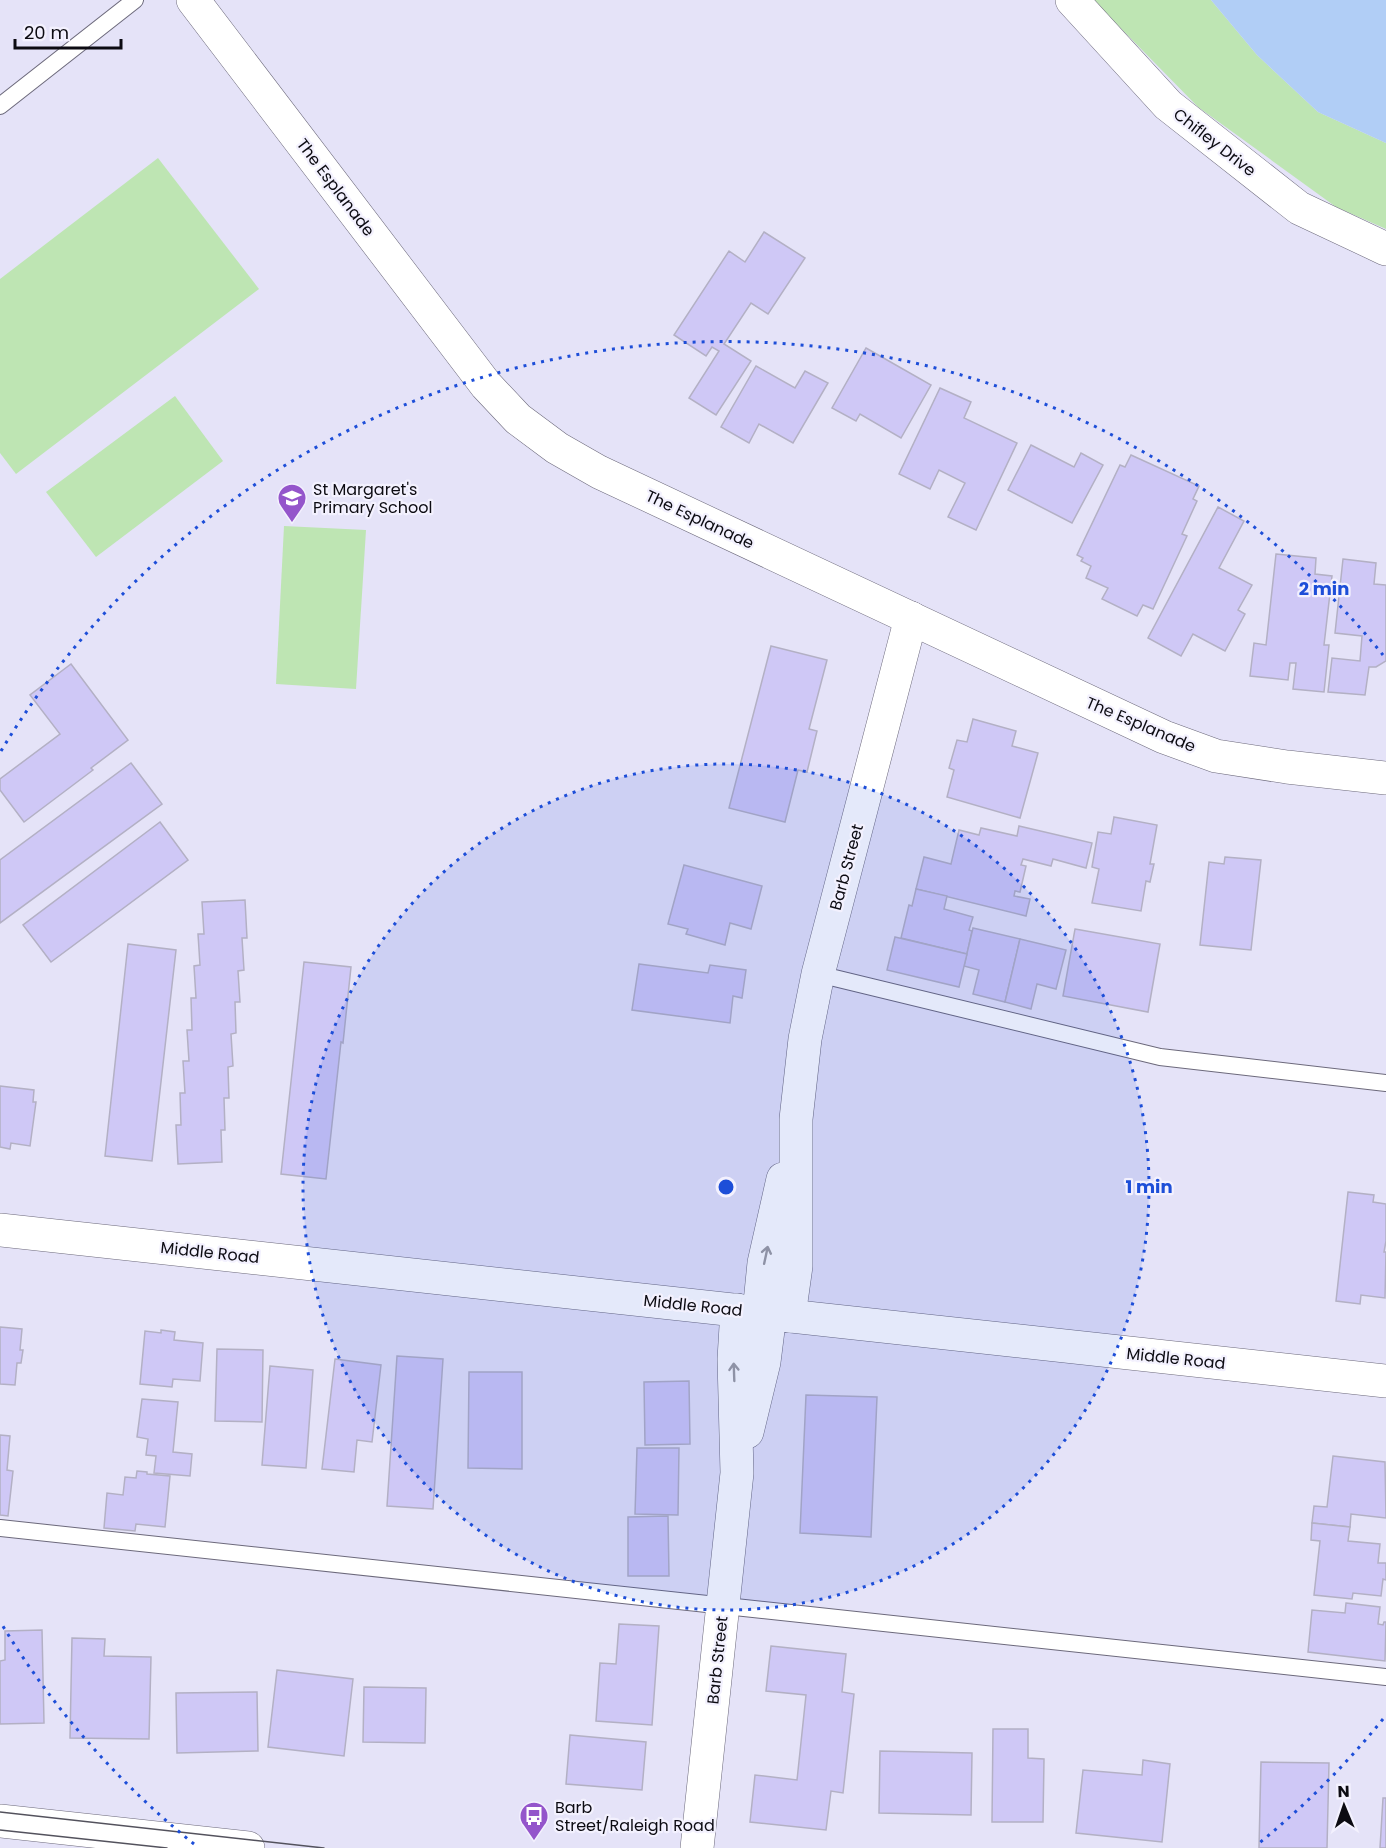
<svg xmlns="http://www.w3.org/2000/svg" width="1386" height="1848" font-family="Poppins,sans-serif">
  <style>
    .green { fill: #bee5b3 }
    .water { fill: #b1cef6 }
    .building { fill: #cfc8f6; stroke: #b3b0c4; stroke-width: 1.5 }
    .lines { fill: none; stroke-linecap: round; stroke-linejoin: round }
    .service-casing { stroke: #6c697b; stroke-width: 18 }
    .minor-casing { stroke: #6c697b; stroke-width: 34 }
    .primary-casing { stroke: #6c697b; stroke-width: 34 }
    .service { stroke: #fff; stroke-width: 16 }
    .minor { stroke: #fff; stroke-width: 33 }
    .primary { stroke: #fff; stroke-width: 33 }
    .tram { stroke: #53525d; stroke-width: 1.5 }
    .oneway { stroke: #9e9da0 }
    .ring { fill: none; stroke: #1d4ed8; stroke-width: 3; stroke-dasharray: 3 6 }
    .labels { text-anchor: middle; stroke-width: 4.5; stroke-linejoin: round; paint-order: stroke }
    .street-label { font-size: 16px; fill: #0c0b12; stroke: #f3f1fe }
    .poi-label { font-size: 16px; fill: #0c0b12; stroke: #f3f1fe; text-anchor: start }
    .centre { fill: #1d4ed8; stroke: #f3f1fe; stroke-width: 3 }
    .ring-label { font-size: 18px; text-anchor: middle; font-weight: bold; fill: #1d4ed8; stroke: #f3f1fe; stroke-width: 4.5; stroke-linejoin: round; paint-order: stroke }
  </style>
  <rect width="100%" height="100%" fill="#e5e3f8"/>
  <g class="green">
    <path d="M1093,0H1211L1257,55L1318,112L1386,143V229L1336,207L1198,107Z"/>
    <path d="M158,158L259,289L16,474L0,453V279Z"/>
    <path d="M175,396L223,461L96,557L46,492Z"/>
    <path d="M284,526L366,530L356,689L276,684Z"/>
  </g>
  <path class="water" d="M1211,0H1386V143L1318,112L1257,55Z"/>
  <g class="building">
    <path d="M764,232L805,258L768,314L751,303L724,344L751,361L716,415L689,398L719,351L712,347L706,356L674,335L729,251L745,262Z"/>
    <path d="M866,348L931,385L901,438L860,414L856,421L832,408Z"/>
    <path d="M756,366L795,388L805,371L828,383L793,443L759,424L749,443L721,427Z"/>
    <path d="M940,388L971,402L964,418L1017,443L976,530L948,517L965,483L939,470L930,489L899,474Z"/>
    <path d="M1031,445L1074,467L1081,453L1103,465L1072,523L1008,490Z"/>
    <path d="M1131,455L1199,486L1193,499L1197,501L1182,534L1187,536L1153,609L1143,605L1137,616L1102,599L1108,588L1086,578L1091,566L1081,561L1083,558L1077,555L1120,465L1125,467Z"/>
    <path d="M1218,507L1244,521L1219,568L1252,585L1238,610L1245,614L1225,651L1193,634L1181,656L1148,638Z"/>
    <path d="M1276,554L1316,558L1315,574L1332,576L1324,645H1329L1324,692L1293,689L1296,663H1290L1288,680L1250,676L1254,643L1266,645Z"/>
    <path d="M1343,559L1376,563L1374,584L1386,585V661L1376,667H1369L1365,695L1328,692L1332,658L1360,661L1362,636L1335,633Z"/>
    <path d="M771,646L827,660L809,729L817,731L807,772L798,770L785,822L729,808Z"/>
    <path d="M71,664L128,740L91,768L93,770L24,822L0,790V779L60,734L30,695Z"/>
    <path d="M973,719L1016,731L1012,746L1038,753L1020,818L947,797L954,770L949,768L957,740L967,742Z"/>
    <path d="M131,763L162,804L0,923V860Z"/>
    <path d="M1114,817L1157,825L1150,864H1154L1150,882L1146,881L1141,911L1092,903L1099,869L1092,867L1098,832L1111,834Z"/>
    <path d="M160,822L188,860L51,962L23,925Z"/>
    <path d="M1019,826L1092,843L1086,868L1053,859L1051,866L1023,859L1021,865L1026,866L1020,892L1015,891L1014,896L1030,899L1026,916L916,889L924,857L951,864L959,830L979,835L981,828L1017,836Z"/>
    <path d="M1225,857L1261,860L1251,950L1200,945L1209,862L1224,864Z"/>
    <path d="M684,865L762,886L751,929L730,923L725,945L686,934L688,929L668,924Z"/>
    <path d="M916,889L947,896L944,909L973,917L969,930L972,931L967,954L901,938L909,905L912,906Z"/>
    <path d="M245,900L247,938H242L244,970L238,971L240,1002H235L236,1033L231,1034L233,1066L228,1067L229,1098H224L225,1130H221L222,1162L178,1164L176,1125H181L180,1093H185L183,1061H189L187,1030H192L191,998H196L194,966L200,965L198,934H204L202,902Z"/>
    <path d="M973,928L1020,939L1005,1002L973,994L979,970L964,966Z"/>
    <path d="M1075,929L1160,944L1148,1012L1063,996Z"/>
    <path d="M895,937L967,954L959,987L887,970Z"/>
    <path d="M1020,939L1066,950L1056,989L1037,984L1031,1009L1005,1002Z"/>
    <path d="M128,944L176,950L152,1161L105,1156Z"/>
    <path d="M304,962L351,967L343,1043L341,1042L326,1179L281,1174Z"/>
    <path d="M639,964L708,973L710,965L746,970L742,998L733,996L730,1023L632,1010Z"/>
    <path d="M0,1086L34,1090L33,1102H36L30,1146L11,1143L10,1149L0,1147Z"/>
    <path d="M1348,1192L1374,1195L1373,1202L1386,1204V1241L1384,1252H1386L1385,1298L1361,1295L1360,1304L1336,1301Z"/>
    <path d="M0,1327L22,1329L20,1350H23L21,1363H17L15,1385L0,1384Z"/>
    <path d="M161,1330L175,1332L174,1340L203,1343L200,1381L173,1379L172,1387L140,1384L145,1331L161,1333Z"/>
    <path d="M217,1349L263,1350L262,1422L215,1421Z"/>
    <path d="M397,1356L443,1359L433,1509L387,1506Z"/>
    <path d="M335,1359L381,1365L372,1442L357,1440L354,1472L322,1469Z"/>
    <path d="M270,1366L313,1370L306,1468L262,1465Z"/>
    <path d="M469,1372H522V1469L468,1468Z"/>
    <path d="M689,1381L690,1444L645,1445L644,1382Z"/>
    <path d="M806,1395L877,1397L871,1537L800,1533Z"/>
    <path d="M142,1399L178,1402L173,1452L192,1454L190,1476L154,1473L156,1456L146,1455L148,1439L137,1437Z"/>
    <path d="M0,1435L10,1436L7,1470L13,1471L8,1516L0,1515Z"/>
    <path d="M637,1448H679L678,1515L635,1514Z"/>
    <path d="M1333,1456L1385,1462L1386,1518L1351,1514L1350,1527L1312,1523L1314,1506L1327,1507Z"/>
    <path d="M137,1471L147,1472V1474L170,1476L165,1527L136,1524L135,1531L104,1528L107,1493L123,1495L125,1477L136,1478Z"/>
    <path d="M668,1516L669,1576H628V1517Z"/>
    <path d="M1312,1523L1350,1527L1348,1541L1380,1544L1378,1563H1386V1580L1383,1579L1381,1596L1353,1593L1352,1599L1314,1595L1320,1541L1311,1540Z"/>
    <path d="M1346,1603L1380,1607L1378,1624L1383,1625L1384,1622H1386L1385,1661L1308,1652L1312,1610L1345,1613Z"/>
    <path d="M619,1624L659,1626L652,1725L596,1721L600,1663L616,1664Z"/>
    <path d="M42,1630L44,1723L0,1724V1661L5,1660V1631Z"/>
    <path d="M72,1638L105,1639L104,1656L151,1657L149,1739L70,1738Z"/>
    <path d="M771,1646L846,1654L842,1692L854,1694L843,1793L831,1791L826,1830L750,1822L755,1775L797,1780L806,1695L766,1691Z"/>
    <path d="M277,1670L353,1679L344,1756L268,1747Z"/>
    <path d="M364,1687L426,1688L425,1743L363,1742Z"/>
    <path d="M257,1692L258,1751L177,1753L176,1693Z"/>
    <path d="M993,1729H1028V1758L1044,1759L1043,1822H992Z"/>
    <path d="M570,1735L646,1742L642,1790L566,1784Z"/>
    <path d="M880,1751L972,1753L971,1815L879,1813Z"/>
    <path d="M1143,1760L1170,1764L1162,1842L1076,1833L1083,1770L1142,1775Z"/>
    <path d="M1261,1762L1329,1763L1327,1848H1259Z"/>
    <path d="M1383,1798H1386V1848H1380Z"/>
  </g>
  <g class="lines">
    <g class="service-casing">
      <g id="service">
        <path d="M0,106L135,0"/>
        <path d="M818,974L1160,1057L1386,1083"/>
        <path d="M0,1528L1386,1677"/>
      </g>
    </g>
    <g class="minor-casing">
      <g id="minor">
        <path d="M193,0L486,385L518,419L557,448L599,472L1164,737L1216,756L1287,767L1386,778"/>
        <path d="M1072,0L1168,105L1299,208L1386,249"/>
        <path d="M0,1230L1386,1381"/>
        <path d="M759,1313L764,1263L783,1179"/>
        <path d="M789,1316L796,1266V1119L805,1039L818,974L911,618"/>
        <path d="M747,1432L764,1362L770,1314"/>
        <path d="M697,1848L737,1473L734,1359L737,1310"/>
      </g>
    </g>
    <g class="primary-casing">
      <path id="primary" d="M0,1821L248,1848"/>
    </g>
    <use href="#service" class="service"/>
    <use href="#minor" class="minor"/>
    <use href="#primary" class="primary"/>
    <g class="tram">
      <path d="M0,1812L324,1848"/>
      <path d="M0,1830L167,1848"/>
    </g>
  </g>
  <defs><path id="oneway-shaft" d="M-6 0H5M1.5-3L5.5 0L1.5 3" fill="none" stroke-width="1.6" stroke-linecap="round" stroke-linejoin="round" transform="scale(1.5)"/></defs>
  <g class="oneway">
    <use href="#oneway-shaft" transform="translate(766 1255) rotate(-78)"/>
    <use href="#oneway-shaft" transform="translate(734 1372) rotate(-92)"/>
  </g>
  <circle cx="726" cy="1187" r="423" fill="#1d4ed8" fill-opacity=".12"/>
  <g class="ring">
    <circle cx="726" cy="1187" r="423"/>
    <path d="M1383 1719A846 846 0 0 1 1258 1844M194 1844A846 846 0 0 1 1 1623M1 751A846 846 0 0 1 1383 655"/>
  </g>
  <defs>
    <g id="school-pin" transform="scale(1.5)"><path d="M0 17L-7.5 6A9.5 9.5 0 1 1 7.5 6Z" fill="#9455cb" stroke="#f3f1fe"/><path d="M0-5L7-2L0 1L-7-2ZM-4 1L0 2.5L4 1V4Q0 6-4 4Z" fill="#fff"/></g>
    <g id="bus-pin" transform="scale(1.5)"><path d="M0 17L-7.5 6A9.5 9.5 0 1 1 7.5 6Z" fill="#9455cb" stroke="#f3f1fe"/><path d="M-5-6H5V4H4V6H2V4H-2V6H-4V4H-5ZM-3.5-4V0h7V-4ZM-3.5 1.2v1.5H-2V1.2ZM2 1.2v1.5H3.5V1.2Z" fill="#fff"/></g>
  </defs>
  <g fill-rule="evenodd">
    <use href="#school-pin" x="292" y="498"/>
    <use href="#bus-pin" x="534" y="1816"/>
  </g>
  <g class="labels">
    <g class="street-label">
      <text transform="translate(1215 142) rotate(38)" y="6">Chifley Drive</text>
      <text transform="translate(336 187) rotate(53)" y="6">The Esplanade</text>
      <text transform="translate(700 519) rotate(25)" y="6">The Esplanade</text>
      <text transform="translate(1141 724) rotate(23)" y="6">The Esplanade</text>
      <text transform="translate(846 867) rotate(-75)" y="6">Barb Street</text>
      <text transform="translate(210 1252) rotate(6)" y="6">Middle Road</text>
      <text transform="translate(693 1305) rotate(6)" y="6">Middle Road</text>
      <text transform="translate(1176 1358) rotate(6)" y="6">Middle Road</text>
      <text transform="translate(717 1660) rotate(-84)" y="6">Barb Street</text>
    </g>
    <g class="poi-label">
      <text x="313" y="495">St Margaret's<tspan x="313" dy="18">Primary School</tspan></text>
      <text x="555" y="1813">Barb<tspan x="555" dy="18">Street/Raleigh Road</tspan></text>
    </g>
  </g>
  <circle cx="726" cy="1187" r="9" class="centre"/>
  <g class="ring-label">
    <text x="1324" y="595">2 min</text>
    <text x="1149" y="1193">1 min</text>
  </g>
  <g transform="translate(1344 1806) rotate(358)" stroke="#f3f1fe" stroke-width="4.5" paint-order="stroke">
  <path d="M0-4.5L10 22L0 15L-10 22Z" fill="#0c0b12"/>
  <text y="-9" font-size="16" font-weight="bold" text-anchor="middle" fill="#0c0b12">N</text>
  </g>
  <path d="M15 39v9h106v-9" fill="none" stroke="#0c0b12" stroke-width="3"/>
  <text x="24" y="39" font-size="18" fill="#0c0b12" stroke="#f3f1fe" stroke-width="4.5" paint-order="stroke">20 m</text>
</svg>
